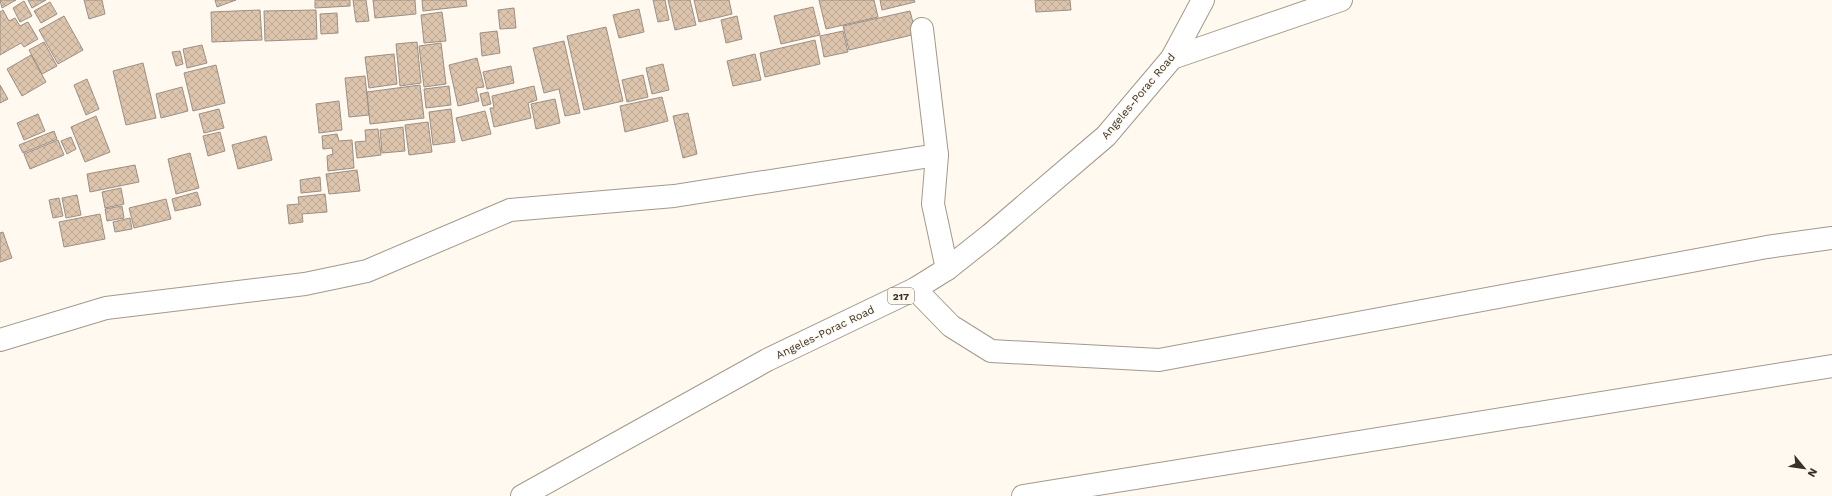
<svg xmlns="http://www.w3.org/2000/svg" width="1832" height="496" font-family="'Work Sans',sans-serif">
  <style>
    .building { fill: url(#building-cross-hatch); stroke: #9c8f84 }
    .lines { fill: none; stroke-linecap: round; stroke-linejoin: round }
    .minor-casing { stroke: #a2998b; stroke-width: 24 }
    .major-casing { stroke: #a2998b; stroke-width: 24 }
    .minor { stroke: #fff; stroke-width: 22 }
    .major { stroke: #fff; stroke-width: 22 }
    .labels { text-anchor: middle; stroke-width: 3; stroke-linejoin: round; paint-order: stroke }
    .shield { fill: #fff9f0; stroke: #726d66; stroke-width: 1 }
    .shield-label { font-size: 10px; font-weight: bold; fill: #35312b }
    .street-label { font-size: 11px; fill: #35312b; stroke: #fff9f0 }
  </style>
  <defs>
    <pattern id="building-cross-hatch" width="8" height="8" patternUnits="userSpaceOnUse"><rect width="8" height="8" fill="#ddc4ad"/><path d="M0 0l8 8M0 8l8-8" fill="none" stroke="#bea995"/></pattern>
  </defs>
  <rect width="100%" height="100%" fill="#fff9f0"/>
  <g class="building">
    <path d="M0,0H16L2,8Z"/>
    <path d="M28,0H46L32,8Z"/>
    <path d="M84,0H102L105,14L89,19Z"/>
    <path d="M215,0H236L217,7Z"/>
    <path d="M315,0H350V6L315,8Z"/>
    <path d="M353,0H366L369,21L356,22Z"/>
    <path d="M373,0H415L416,14L375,18Z"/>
    <path d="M422,0H466L467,6L423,11Z"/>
    <path d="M653,0H665L669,20L658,22Z"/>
    <path d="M668,0H690L696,25L675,30Z"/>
    <path d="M694,0H729L732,14L699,22Z"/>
    <path d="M819,0H874L878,17L826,29Z"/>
    <path d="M880,0H914L915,2L882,10Z"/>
    <path d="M1035,0H1070L1071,10L1036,12Z"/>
    <path d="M24,1L32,16L20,22L13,8Z"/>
    <path d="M50,2L57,14L41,23L34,11Z"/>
    <path d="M813,7L820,35L781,44L774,16Z"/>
    <path d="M514,8L516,28L500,29L498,10Z"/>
    <path d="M639,9L644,32L619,38L613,15Z"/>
    <path d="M3,10L9,21L15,18L20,26L28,22L38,39L24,47L21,43L0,55V12Z"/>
    <path d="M260,10L262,40L212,42L211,12Z"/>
    <path d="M316,10L317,39L265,41L264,11Z"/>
    <path d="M910,11L916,34L849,50L843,26Z"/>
    <path d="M442,12L446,41L424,43L421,15Z"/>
    <path d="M337,13L338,33L321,34L320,14Z"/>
    <path d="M64,16L83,50L58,64L39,30Z"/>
    <path d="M737,16L742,39L726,43L721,20Z"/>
    <path d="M606,27L623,101L584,110L567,36Z"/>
    <path d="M497,31L500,53L482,56L480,33Z"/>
    <path d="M843,31L848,52L824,57L820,36Z"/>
    <path d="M815,40L820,64L765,77L760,53Z"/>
    <path d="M564,41L580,113L565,116L559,89L544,93L533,48Z"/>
    <path d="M44,42L57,66L42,74L29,50Z"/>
    <path d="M417,42L421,83L400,86L396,44Z"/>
    <path d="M441,43L446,84L424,87L419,46Z"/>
    <path d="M202,45L207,63L187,68L183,49Z"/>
    <path d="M180,51L183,64L176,66L172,52Z"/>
    <path d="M394,54L397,84L369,88L365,57Z"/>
    <path d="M755,54L761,80L733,86L727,61Z"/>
    <path d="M31,55L46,82L22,96L7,69Z"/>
    <path d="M477,58L484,87L476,88L479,101L458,106L449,65Z"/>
    <path d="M143,63L156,118L126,125L113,71Z"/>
    <path d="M663,64L669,90L652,94L646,68Z"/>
    <path d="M216,65L225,103L193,111L184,73Z"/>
    <path d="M511,66L514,83L487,89L483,72Z"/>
    <path d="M643,75L648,97L627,102L622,80Z"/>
    <path d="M365,76L369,115L349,117L345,78Z"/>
    <path d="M87,79L99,109L86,115L74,85Z"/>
    <path d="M0,85L8,99L0,103Z"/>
    <path d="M420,85L424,118L370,124L367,92Z"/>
    <path d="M449,86L451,105L426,108L424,89Z"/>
    <path d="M534,86L537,100L528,103L531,118L494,127L490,108H494L492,96Z"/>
    <path d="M182,87L188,111L161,118L156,94Z"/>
    <path d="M488,92L491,104L483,106L480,94Z"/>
    <path d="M662,97L668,121L625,132L620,106Z"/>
    <path d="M555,99L560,123L536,129L531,104Z"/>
    <path d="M339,101L342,130L319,133L316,104Z"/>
    <path d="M219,109L224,128L204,133L199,114Z"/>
    <path d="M451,109L455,142L433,145L429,112Z"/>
    <path d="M485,111L491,134L462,141L456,118Z"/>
    <path d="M688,113L697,154L683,158L673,116Z"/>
    <path d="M38,114L45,131L24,140L17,123Z"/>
    <path d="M96,116L110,152L85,162L71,127Z"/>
    <path d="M428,122L432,152L409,155L405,125Z"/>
    <path d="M403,127L405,151L382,153L380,130Z"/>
    <path d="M378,129L381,155L357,158L355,142L366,141L365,130Z"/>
    <path d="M54,131L57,139L23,153L19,145Z"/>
    <path d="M220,132L225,151L208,156L203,136Z"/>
    <path d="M337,134L339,141L352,140L354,168L328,171L327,156L333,154L332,148L323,149L322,136Z"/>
    <path d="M266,136L272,160L238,169L232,145Z"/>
    <path d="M71,137L76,149L67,154L61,141Z"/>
    <path d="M58,140L64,155L30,169L24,154Z"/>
    <path d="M190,153L199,188L176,194L168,159Z"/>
    <path d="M135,165L139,182L90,192L87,174Z"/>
    <path d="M357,170L360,191L329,194L326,174Z"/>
    <path d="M320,177L321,191L301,193L300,180Z"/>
    <path d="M121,188L124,204L105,208L102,192Z"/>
    <path d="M197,192L201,205L175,211L172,199Z"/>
    <path d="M325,194L327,212L302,214L303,222L289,224L287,205L299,204L298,197Z"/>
    <path d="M77,195L81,215L66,218L62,198Z"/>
    <path d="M59,198L63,216L53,218L49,200Z"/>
    <path d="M166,199L171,219L134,228L129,208Z"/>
    <path d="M122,206L124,218L107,221L105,209Z"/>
    <path d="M100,214L105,239L64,247L59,222Z"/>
    <path d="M130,218L132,229L115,232L113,222Z"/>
    <path d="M3,232L12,258L0,262V233Z"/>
  </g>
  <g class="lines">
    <g class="minor-casing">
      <g id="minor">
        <path d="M922,29L937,155L933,204L947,269"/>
        <path d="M1172,58L1341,0"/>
        <path d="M915,289L951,326L991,351L1159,360L1767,247L1832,238"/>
        <path d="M0,340L106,308L305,284L367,271L510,210L674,196L937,155"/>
        <path d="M1023,496L1832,366"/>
      </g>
    </g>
    <g class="major-casing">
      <path id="major" d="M522,496L767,360L915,289L947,269L990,235L1106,136L1172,58L1203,0"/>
    </g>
    <use href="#minor" class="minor"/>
    <use href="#major" class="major"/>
  </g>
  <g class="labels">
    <rect class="shield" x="888" y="288" width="26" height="16" rx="3"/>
    <g class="shield-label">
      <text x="901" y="300">217</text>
    </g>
    <g class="street-label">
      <text transform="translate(1138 96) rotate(-50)" y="4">Angeles-Porac Road</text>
      <text transform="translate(825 332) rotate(-26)" y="4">Angeles-Porac Road</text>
    </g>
  </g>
  <g transform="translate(1804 468) rotate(119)" stroke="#fff9f0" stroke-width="3" paint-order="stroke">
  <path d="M0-3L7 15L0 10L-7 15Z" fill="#35312b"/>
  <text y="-6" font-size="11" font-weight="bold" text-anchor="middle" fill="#35312b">N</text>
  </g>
</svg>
